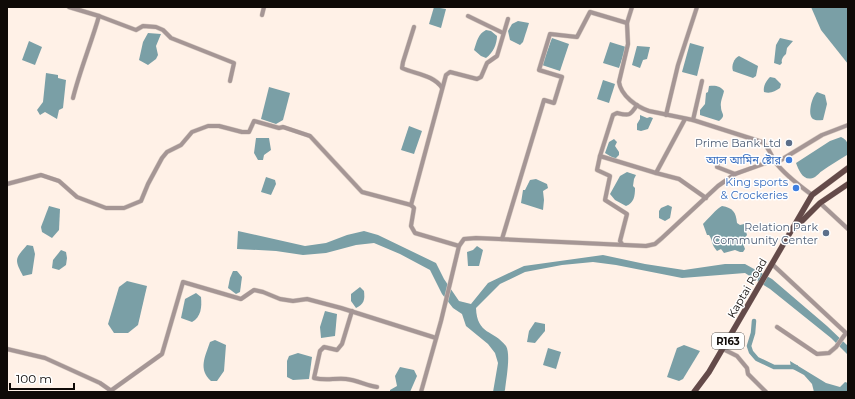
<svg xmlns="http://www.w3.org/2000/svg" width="855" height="399" font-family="Montserrat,'Noto Sans Bengali',sans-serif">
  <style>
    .water { fill: #7a9fa6 }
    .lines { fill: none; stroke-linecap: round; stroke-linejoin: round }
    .canal { stroke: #7a9fa6; stroke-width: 4.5 }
    .minor-casing { stroke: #d9ccc3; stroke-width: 5 }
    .major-casing { stroke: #d9ccc3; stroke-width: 6 }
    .minor { stroke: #a59695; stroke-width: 4 }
    .major { stroke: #644a49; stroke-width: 5.5 }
    .service-dot { fill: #5c6f8a; stroke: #fff; stroke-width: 1.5 }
    .shop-dot { fill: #3f7fe0; stroke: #fff; stroke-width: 1.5 }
    .labels { text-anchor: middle; stroke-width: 3; stroke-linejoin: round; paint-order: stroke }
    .shield { fill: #fff; stroke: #575451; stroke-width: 1 }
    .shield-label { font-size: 10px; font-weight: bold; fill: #0f0a07 }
    .service-label { font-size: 11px; fill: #4e5e75; stroke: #fff; text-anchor: end }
    .shop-label { font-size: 11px; fill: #366cbe; stroke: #fff; text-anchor: end }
    .street-label { font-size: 11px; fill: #0f0a07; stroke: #fff }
  </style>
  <rect width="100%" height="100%" fill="#fff1e7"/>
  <g class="water">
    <path d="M434,7L446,9L441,28L429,24Z"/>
    <path d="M811,7H848V64L821,30Z"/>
    <path d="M518,21L529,23L523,42L520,45L510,40L508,31L512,24Z"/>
    <path d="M486,30L491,31L497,36C497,44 493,53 486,58L481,56L474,50C477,41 478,34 486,30Z"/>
    <path d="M148,33L161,34L156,46L158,55L156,59L148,65L139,60L143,42Z"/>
    <path d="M552,38L569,44L560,71L542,65Z"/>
    <path d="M780,38L793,41L787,48L786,54C783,57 781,59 782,63L780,65L774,63L776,45Z"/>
    <path d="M29,41L42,47L35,65L22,60Z"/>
    <path d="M610,42L626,47L619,68L603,63Z"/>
    <path d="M690,43L704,47L697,76L682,72Z"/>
    <path d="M637,46L650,47L647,59L643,60L640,68L632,65Z"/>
    <path d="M739,56L758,66L756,76L753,78L733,71C731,66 734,58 739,56Z"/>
    <path d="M46,73L58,75V78L66,80L63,108L59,110L57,119L45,112L40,115L37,110L43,102Z"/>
    <path d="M770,77L775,78L781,84L780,88C775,91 771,94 764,92C763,86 766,81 770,77Z"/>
    <path d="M603,80L615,84L609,103L597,99Z"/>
    <path d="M709,86C715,85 721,86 724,91C723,96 720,102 721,107C721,114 727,115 719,121L700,115V110L705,104L706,93L708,92Z"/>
    <path d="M269,87L290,93L283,120L276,124L261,119Z"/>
    <path d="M817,92L825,95L827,104L823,120C820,120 816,121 813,119C807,115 812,96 817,92Z"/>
    <path d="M640,115L647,118L650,117L653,118L648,129L641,131L637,130V124L640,119Z"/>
    <path d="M409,126L422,131L414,154L401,150Z"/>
    <path d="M841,137C849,140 850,149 847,155C839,160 830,165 822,171C820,172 818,175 815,177C804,183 799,171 796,163L830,141Z"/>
    <path d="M256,138H269L271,150L264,155L263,160H258L254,153Z"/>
    <path d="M614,139L617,142L615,146L619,152V155L615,159L605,153L609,142Z"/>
    <path d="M627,172L636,175L634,179L633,186L635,188C635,196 634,203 626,206L615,200L610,194L620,176Z"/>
    <path d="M266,177L275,180L276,184L271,195L261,192Z"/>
    <path d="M536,179L547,184L548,188L543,191L544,200L543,210L521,203L523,190H525L530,180Z"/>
    <path d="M668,205L672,207L670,218L665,221L659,218V211L661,208Z"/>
    <path d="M49,206L60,209L59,230L52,238L42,232L41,227Z"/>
    <path d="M722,206C733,208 736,212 737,223L740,225L744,224L747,235L742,241L745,249L743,252H740L735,250L724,253L721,249L717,251C711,244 713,241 709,235H707L703,224C708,219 717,208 722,206Z"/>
    <path d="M238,231L305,246L326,243L347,235L364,231L378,235L436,263L444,279L459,301L471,304L488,283L524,266L603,255L645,264L684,270L725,264H745L772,279L827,326L848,346V355L831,338L770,289L745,273L682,278L616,265L593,262L562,265L525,272L500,284L476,308C477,335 494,330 506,346C511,354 506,380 505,390L504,392H493L498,363L495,353L488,344L466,326L462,314L453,308L442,294L430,270L400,254L374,243L356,245L326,253L303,255L276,251L237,249Z"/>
    <path d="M27,245L33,246L35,254L32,274L23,276C14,259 15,259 27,245Z"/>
    <path d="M477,246L483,250L479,266H468L467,252L473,250Z"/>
    <path d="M61,250L66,252L67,258L66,265L59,270L52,268L53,260Z"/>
    <path d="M233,271H237L242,277L240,292L236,294L228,288L230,278Z"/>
    <path d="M127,281L147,286L138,325L128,333H114L108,324L119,287Z"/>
    <path d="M360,287L364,291C365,300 364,304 356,308L351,301V294Z"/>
    <path d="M196,293L201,297C202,307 201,317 192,322L181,318L185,299Z"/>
    <path d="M325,311L337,314L335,336L321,338L320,327Z"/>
    <path d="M535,322L545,324V331L535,343L527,342L529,331Z"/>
    <path d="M215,340L226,345L224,371L217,381H211C198,369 205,357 210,342Z"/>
    <path d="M684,345L700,351L683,379L679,381L667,377L677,348Z"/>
    <path d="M548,348L561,352L556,369L543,365Z"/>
    <path d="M298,353L312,357L309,379L293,380L287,377V361L289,356Z"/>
    <path d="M790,361L826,383L840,387L845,382L848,383V392H814L812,384L804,375L791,368Z"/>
    <path d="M400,367L414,370L417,376L410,392H390V390L397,386L395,376Z"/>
  </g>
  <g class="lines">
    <path class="canal" d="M754,321L753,333L749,346L751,352L757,359L774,367H796"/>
    <g class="minor-casing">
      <g id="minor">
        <path d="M69,7L99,16L136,30L143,26L156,27L163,30L171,38L234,63L230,81"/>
        <path d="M632,7L627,23L628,44L619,82C621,96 637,107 649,111L693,120L762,142C769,147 771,156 776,163C786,176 799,185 812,195"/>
        <path d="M262,15L264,7"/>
        <path d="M468,16L503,33"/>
        <path d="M414,27L403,62L402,68C415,74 434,75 442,88"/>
        <path d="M73,98C80,70 91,44 99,16"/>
        <path d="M666,115L678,65L697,7"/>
        <path d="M685,119L656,173L679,179L706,198"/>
        <path d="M693,120L702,81"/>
        <path d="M600,156L613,115L617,113C629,116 630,116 637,105"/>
        <path d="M718,160L717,167L735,174"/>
        <path d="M776,163L822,135L848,125"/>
        <path d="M7,184L41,175L59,181L77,197L106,208H124L141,201L148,184L162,158L167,152L181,145L192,132L208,126H219L242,132H249L254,121L279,128L283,127L310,136L362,192L411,205"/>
        <path d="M820,203L848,229"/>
        <path d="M502,239L544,100L554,103L562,77L539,70L550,34L577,37L590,12L627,23"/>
        <path d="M622,244L620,241L627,214L605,200L610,176L597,170L600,156L656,173"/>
        <path d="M459,246L415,233L411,226L414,208L411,205L446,75L450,72L477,79L481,77L487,63L497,56L508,19"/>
        <path d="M772,264L846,333L836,347L829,353L817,354L777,327"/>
        <path d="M352,311L342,344L337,350L324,347L320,351L314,378C326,381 334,378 346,379C357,380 367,386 377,387"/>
        <path d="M7,349L45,358L100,383L110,390"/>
        <path d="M723,349L737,356L747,368L748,374L766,392"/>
        <path d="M109,392L162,354L183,282L241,299L254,290L263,292L280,299L293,301L307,299L341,308L436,338"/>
        <path d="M421,392L441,321L459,246L464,239L476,238L646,246L655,244L662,238L718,186L735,174L774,160"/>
      </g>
    </g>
    <g class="major-casing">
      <g id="major">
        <path d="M795,228L820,203L848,184"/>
        <path d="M694,392L709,372L812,195L848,168"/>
      </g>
    </g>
    <use href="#minor" class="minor"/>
    <use href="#major" class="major"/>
  </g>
  <g class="service-dot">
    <circle cx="789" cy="143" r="4"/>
    <circle cx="826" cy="233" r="4"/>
  </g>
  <g class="shop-dot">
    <circle cx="789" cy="160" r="4"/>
    <circle cx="796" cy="188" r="4"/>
  </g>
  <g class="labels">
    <rect class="shield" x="712" y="333" width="32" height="16" rx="3"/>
    <g class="shield-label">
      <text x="728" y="345">R163</text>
    </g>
    <g class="service-label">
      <text x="781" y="147">Prime Bank Ltd</text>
      <text x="818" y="231">Relation Park<tspan x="818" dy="13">Community Center</tspan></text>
    </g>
    <g class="shop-label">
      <text x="781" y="164">আল আমিন ষ্টোর</text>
      <text x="788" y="186">King sports<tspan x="788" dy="13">&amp; Crockeries</tspan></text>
    </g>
    <g class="street-label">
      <text transform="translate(747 288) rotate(-60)" y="4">Kaptai Road</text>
    </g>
  </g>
  <rect width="855" height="399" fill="none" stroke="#0f0a07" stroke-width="16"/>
  <path d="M10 383v6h64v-6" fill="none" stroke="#0f0a07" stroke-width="2"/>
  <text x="16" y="383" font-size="12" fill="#0f0a07" stroke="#ffffff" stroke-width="3" paint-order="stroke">100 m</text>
</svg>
